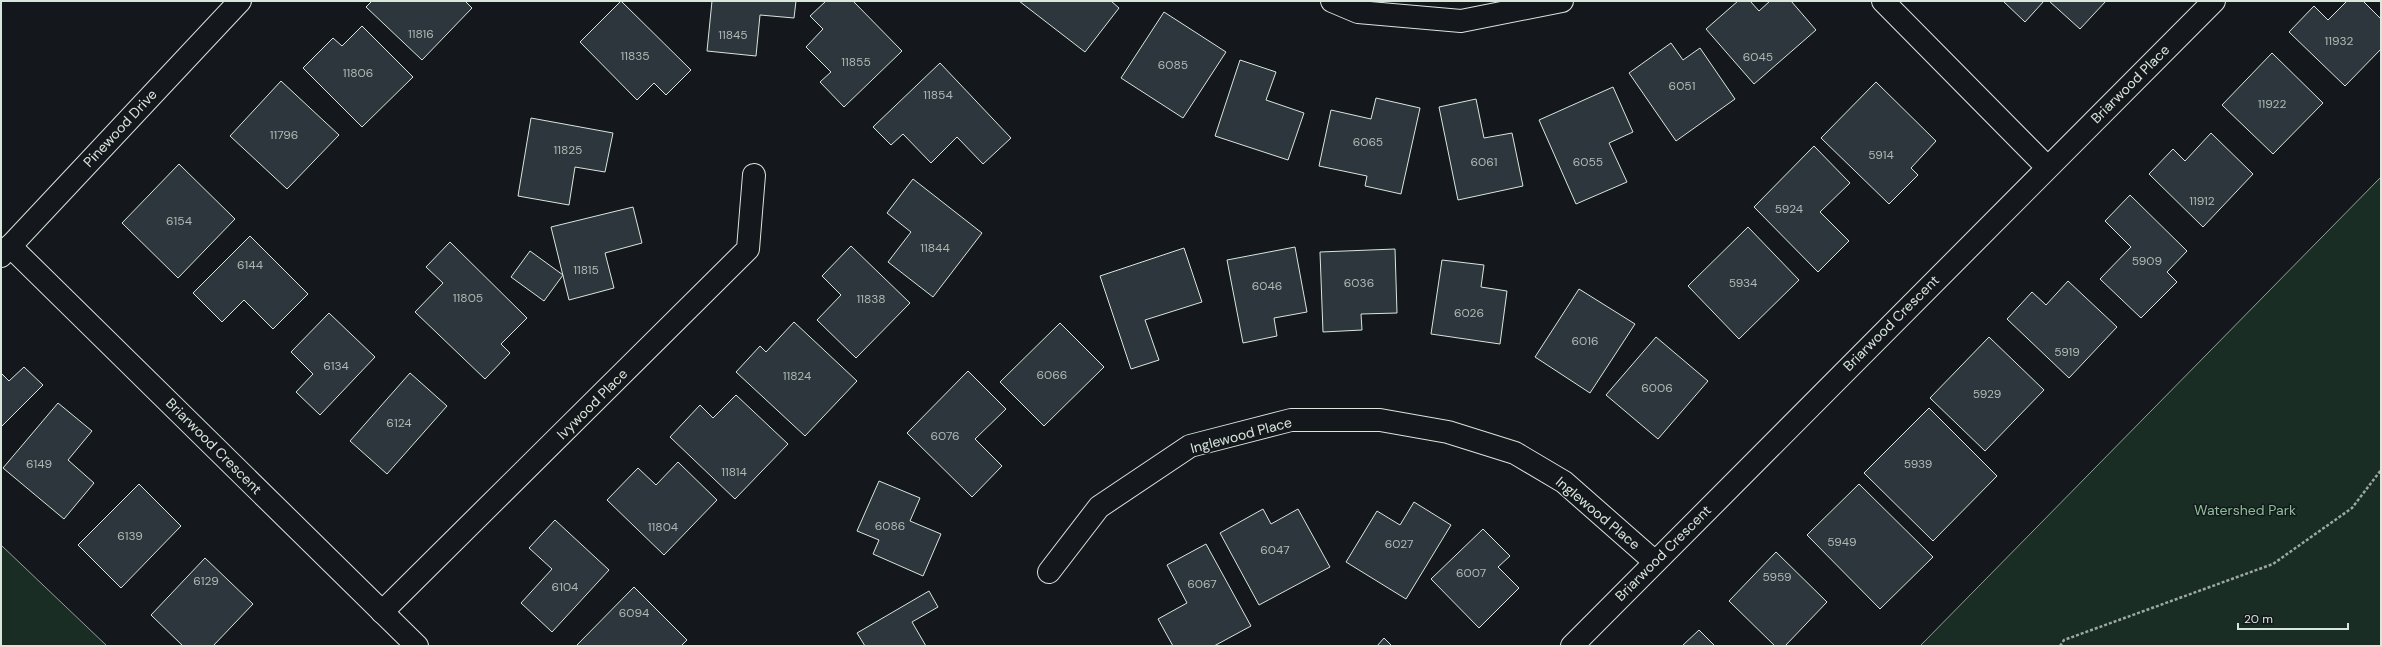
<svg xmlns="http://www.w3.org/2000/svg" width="2382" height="647" font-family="'DM Sans',sans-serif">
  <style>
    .green { fill: #1a2d24; stroke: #939e99 }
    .building { fill: #2c363c; stroke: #d8e6dc }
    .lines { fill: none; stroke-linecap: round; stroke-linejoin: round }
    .minor-casing { stroke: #d8e6dc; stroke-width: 24 }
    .path { stroke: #9da8a2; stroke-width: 2.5; stroke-dasharray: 3 2; stroke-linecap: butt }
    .minor { stroke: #14181c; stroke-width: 22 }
    .labels { text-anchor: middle; stroke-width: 3; stroke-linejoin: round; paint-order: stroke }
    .number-label { font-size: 12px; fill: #adbab4 }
    .street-label { font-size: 14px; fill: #d8e6dc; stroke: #14181c }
    .park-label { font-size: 14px; fill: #8ac095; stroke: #14181c }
  </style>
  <rect width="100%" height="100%" fill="#14181c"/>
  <g class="green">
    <path d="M2381,177V646H1920Z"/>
    <path d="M1,545L107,646H1Z"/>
  </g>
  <g class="building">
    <path d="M372,1H465L472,8L422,60L366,7Z"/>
    <path d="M621,1L691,70L666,95L654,83L637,100L580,42Z"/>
    <path d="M712,1H796L794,18L760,15L756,56L707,51Z"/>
    <path d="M826,1H853L902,51L844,107L820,82L831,72L806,47L823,29L810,16Z"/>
    <path d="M1019,1H1111L1119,8L1085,52Z"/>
    <path d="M1738,1H1750L1759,11L1770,1H1791L1816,30L1754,84L1706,29Z"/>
    <path d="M2003,1H2044L2025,22Z"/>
    <path d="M2049,1H2106L2080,29Z"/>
    <path d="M2347,1H2363L2381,19V49L2345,86L2289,32L2314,6L2328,20Z"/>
    <path d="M1164,12L1226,52L1183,118L1121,78Z"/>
    <path d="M362,26L413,77L362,127L303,68L333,38L342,46Z"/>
    <path d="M1671,43L1683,60L1700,48L1735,99L1676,141L1629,73Z"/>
    <path d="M2272,53L2323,103L2273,154L2222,105Z"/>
    <path d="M1240,60L1276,72L1266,100L1304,113L1288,160L1215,136Z"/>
    <path d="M940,63L1011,138L983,164L957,137L931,163L903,134L891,145L873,127Z"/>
    <path d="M281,81L339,135L287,189L230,136Z"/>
    <path d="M1876,82L1936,141L1911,168L1918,175L1889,204L1821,138Z"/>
    <path d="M1613,87L1633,132L1609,143L1627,182L1576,204L1539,120Z"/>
    <path d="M1376,98L1420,108L1401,194L1365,186L1367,176L1319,166L1331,110L1371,119Z"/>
    <path d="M1476,99L1484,138L1512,133L1523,186L1458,200L1439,107Z"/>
    <path d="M531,118L613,133L605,172L575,167L569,205L518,196Z"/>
    <path d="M2211,133L2253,174L2203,227L2149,174L2173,149L2185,161Z"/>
    <path d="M1814,146L1850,183L1820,212L1849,241L1818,272L1754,207Z"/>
    <path d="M179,164L235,219L178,278L122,223Z"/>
    <path d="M913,179L982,233L933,297L888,262L911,232L887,213Z"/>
    <path d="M2130,195L2187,251L2167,272L2177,282L2141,318L2100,279L2131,247L2105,221Z"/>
    <path d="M633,207L642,243L605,253L614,288L569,300L551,227Z"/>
    <path d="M1748,227L1799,280L1739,339L1688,286Z"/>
    <path d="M250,236L308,294L273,329L244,300L222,322L193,293Z"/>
    <path d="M450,242L527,318L501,344L510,353L485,379L415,312L443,283L426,267Z"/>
    <path d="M851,246L910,303L856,358L817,320L841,295L822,276Z"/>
    <path d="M1295,247L1307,312L1274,318L1277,336L1243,343L1227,260Z"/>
    <path d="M1184,248L1202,302L1145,320L1159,360L1131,369L1100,276Z"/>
    <path d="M1395,249L1397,313L1361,314L1362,330L1323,332L1320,252Z"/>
    <path d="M530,251L563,275L544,301L511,277Z"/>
    <path d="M1442,260L1484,265L1481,287L1507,291L1500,344L1431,334Z"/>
    <path d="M2068,281L2117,327L2069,378L2007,319L2032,292L2046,305Z"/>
    <path d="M1579,289L1635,324L1590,393L1535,357Z"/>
    <path d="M329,313L375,357L320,415L296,392L313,374L291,352Z"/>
    <path d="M794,322L857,381L805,436L736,372L760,346L766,352Z"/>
    <path d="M1060,323L1104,367L1044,426L1000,382Z"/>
    <path d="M1656,337L1708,381L1658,439L1606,395Z"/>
    <path d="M1989,337L2044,390L1985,451L1930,398Z"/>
    <path d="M24,367L43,385L1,427V373L9,381Z"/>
    <path d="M968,371L1006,409L975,439L1002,466L972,497L907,433Z"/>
    <path d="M410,373L447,406L387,474L350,441Z"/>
    <path d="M736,395L788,444L735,499L670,437L700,405L713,418Z"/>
    <path d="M58,403L92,431L68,460L94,483L64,519L3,468Z"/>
    <path d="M1929,408L1997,476L1933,541L1864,473Z"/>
    <path d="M678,462L717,500L664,555L607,500L638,468L656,485Z"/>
    <path d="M879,481L920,498L910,521L941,534L923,576L873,554L879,540L857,531Z"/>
    <path d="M139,484L181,526L121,588L78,545Z"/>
    <path d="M1859,484L1933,557L1880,609L1807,535Z"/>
    <path d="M1414,502L1451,525L1406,599L1346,562L1377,511L1400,525Z"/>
    <path d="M1263,509L1271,524L1298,509L1330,567L1259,605L1220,533Z"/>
    <path d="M555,520L609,570L552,632L521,603L552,569L529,548Z"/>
    <path d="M1483,529L1510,556L1498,567L1519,588L1479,628L1431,579Z"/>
    <path d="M1206,544L1251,626L1214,646H1173L1158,619L1187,603L1167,565Z"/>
    <path d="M1776,552L1827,602L1785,646H1775L1729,601Z"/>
    <path d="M205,558L253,604L213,646H183L151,615Z"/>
    <path d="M634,587L687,640L681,646H576Z"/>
    <path d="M929,591L938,607L912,622L926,646H865L857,633Z"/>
    <path d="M1699,630L1715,646H1682Z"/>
    <path d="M1384,638L1392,646H1377Z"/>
  </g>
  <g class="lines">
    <g class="minor-casing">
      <g id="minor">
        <path d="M1332,1L1358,12L1461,21L1562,1"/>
        <path d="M1883,1L2047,167"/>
        <path d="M10,246L417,646"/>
        <path d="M1,256L240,1"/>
        <path d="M1049,572L1099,507L1190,446L1291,420H1380L1448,432L1515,453L1564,482L1655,562"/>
        <path d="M382,612L748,249L754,175"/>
        <path d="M1572,646L2214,1"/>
      </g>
    </g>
    <path class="path" d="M2060,646L2064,640L2273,564L2352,508L2381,470"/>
    <use href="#minor" class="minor"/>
  </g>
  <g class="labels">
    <g class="number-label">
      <text x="421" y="38">11816</text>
      <text x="733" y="39">11845</text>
      <text x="2339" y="45">11932</text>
      <text x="635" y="60">11835</text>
      <text x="1758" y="61">6045</text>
      <text x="856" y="66">11855</text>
      <text x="1173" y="69">6085</text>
      <text x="358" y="77">11806</text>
      <text x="1682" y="90">6051</text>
      <text x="938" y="99">11854</text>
      <text x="2272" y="108">11922</text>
      <text x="284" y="139">11796</text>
      <text x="1368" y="146">6065</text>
      <text x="568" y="154">11825</text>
      <text x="1881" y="159">5914</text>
      <text x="1484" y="166">6061</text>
      <text x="1588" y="166">6055</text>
      <text x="2202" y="205">11912</text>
      <text x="1789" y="213">5924</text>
      <text x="179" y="225">6154</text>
      <text x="935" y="252">11844</text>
      <text x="2147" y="265">5909</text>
      <text x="250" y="269">6144</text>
      <text x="586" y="274">11815</text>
      <text x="1359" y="287">6036</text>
      <text x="1743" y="287">5934</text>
      <text x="1267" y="290">6046</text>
      <text x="468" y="302">11805</text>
      <text x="871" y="303">11838</text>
      <text x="1469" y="317">6026</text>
      <text x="1585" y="345">6016</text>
      <text x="2067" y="356">5919</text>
      <text x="336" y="370">6134</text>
      <text x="1052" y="379">6066</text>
      <text x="797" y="380">11824</text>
      <text x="1657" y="392">6006</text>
      <text x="1987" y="398">5929</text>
      <text x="399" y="427">6124</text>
      <text x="945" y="440">6076</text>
      <text x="39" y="468">6149</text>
      <text x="1918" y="468">5939</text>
      <text x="734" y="476">11814</text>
      <text x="890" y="530">6086</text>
      <text x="663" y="531">11804</text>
      <text x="130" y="540">6139</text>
      <text x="1842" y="546">5949</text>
      <text x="1399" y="548">6027</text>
      <text x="1275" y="554">6047</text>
      <text x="1471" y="577">6007</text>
      <text x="1777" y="581">5959</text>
      <text x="206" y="585">6129</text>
      <text x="1202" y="588">6067</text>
      <text x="565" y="591">6104</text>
      <text x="634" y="617">6094</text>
    </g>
    <g class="street-label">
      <text transform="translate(2130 84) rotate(-45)" y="5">Briarwood Place</text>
      <text transform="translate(120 128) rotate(-47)" y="5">Pinewood Drive</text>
      <text transform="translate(1891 323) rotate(-45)" y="5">Briarwood Crescent</text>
      <text transform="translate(592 404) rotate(-45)" y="5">Ivywood Place</text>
      <text transform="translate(1241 435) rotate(-15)" y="5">Inglewood Place</text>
      <text transform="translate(214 446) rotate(45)" y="5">Briarwood Crescent</text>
      <text transform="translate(1598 513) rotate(40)" y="5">Inglewood Place</text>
      <text transform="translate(1663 553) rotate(-45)" y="5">Briarwood Crescent</text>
    </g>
    <g class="park-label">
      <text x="2245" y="515">Watershed Park</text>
    </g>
  </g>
  <rect width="2382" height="647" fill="none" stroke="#d8e6dc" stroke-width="4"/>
  <path d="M2238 623v6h110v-6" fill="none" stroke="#d8e6dc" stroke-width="2"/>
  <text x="2244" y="623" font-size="12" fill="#d8e6dc" stroke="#14181c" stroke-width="3" paint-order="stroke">20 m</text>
</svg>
